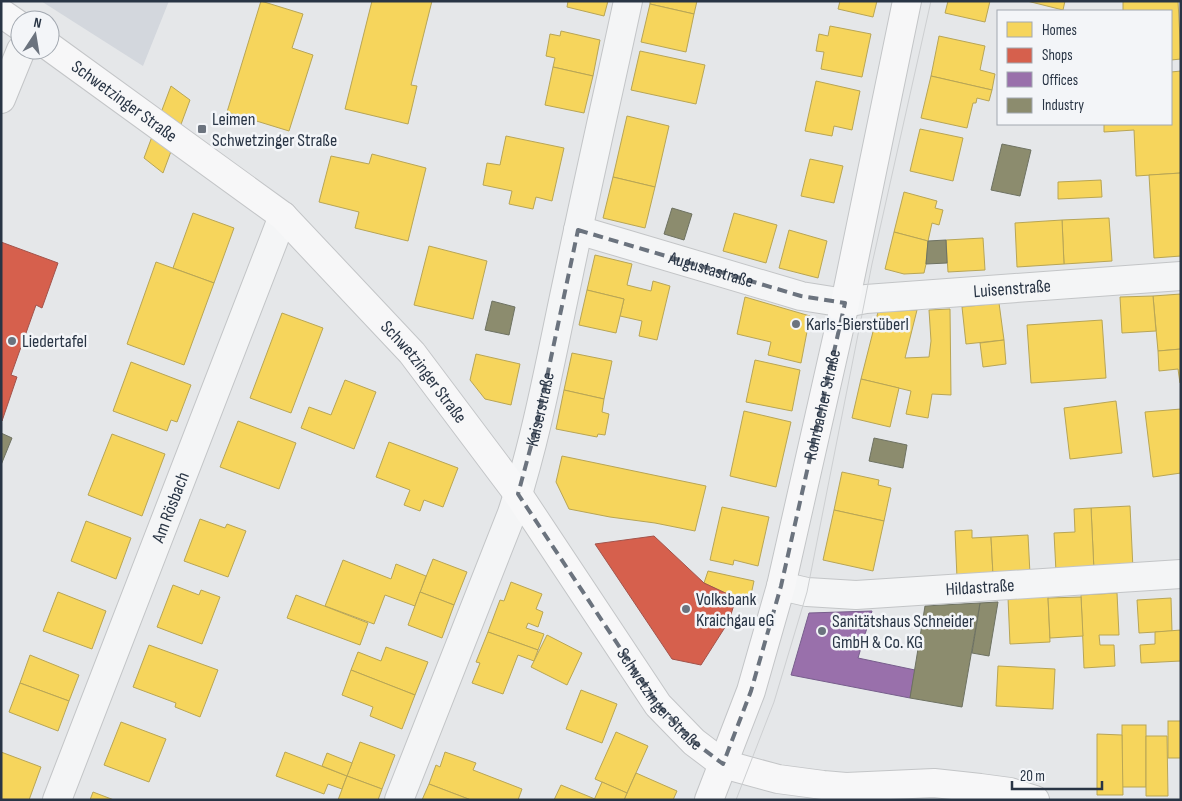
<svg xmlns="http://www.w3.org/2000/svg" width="1182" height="801" font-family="'Sofia Sans Condensed',sans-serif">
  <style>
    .built { fill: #d3d7dd }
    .homes { fill: #f6d55c; stroke: #b8a555 }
    .shops { fill: #d6604d; stroke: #a2534b }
    .offices { fill: #9970ab; stroke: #775e8c }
    .industry { fill: #8c8c6e; stroke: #6e7262 }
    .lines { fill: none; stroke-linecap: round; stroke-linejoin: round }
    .street-casing { stroke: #c3c5c7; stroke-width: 30 }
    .secondary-casing { stroke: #c3c5c7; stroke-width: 30 }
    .street { stroke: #f4f5f6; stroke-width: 28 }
    .secondary { stroke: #f7f7f8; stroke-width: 28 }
    .tram { stroke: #cdcfd1; stroke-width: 1 }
    .marked { fill: none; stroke: #6b737e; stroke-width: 4; stroke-dasharray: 10 6; stroke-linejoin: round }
    .poi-dot { fill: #6b737e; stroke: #f3f5f8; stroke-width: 2 }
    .labels { text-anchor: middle; stroke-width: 5; stroke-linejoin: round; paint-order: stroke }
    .street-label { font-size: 18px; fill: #293545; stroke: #f3f5f8 }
    .poi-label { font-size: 18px; fill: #293545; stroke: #f3f5f8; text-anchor: start }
  </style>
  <rect width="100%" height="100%" fill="#e5e7e9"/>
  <path class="built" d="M41,1H169L143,66Z"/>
  <g class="homes">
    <path d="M261,1L303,14L292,48L313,55L289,131L227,112Z"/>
    <path d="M372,1H432L411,85L417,86L408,124L345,109Z"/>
    <path d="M568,1H608L604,16L567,7Z"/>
    <path d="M650,1H697L694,14L650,4Z"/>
    <path d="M840,1H877L873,17L838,9Z"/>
    <path d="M948,1H990L985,22L945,13Z"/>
    <path d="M1027,1H1065L1063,10Z"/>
    <path d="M1123,1H1178L1181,59L1171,60V11H1123Z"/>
    <path d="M650,4L694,14L686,52L641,42Z"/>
    <path d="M830,26L871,34L862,77L821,69L824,52L816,51L819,34L828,36Z"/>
    <path d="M561,31L600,40L593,76L553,67L555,58L546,56L550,34L560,36Z"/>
    <path d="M939,36L985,46L980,70L995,74L992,90L931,76Z"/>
    <path d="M640,51L705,65L696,104L631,90Z"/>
    <path d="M553,67L593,76L584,113L545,105Z"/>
    <path d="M1181,71V173L1136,176L1134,130L1104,132V124H1171V72Z"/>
    <path d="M931,76L992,90L989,101L977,98L976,103H973L967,128L921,118Z"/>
    <path d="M816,81L860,91L852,130L834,126L832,136L805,131Z"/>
    <path d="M171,86L190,100L163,173L144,158Z"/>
    <path d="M627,116L669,126L655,187L613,177Z"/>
    <path d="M920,129L963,138L953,181L910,171Z"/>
    <path d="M506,136L564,148L552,201L536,197L533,209L509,204L512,191L483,185L487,163L500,165Z"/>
    <path d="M372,154L426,168L408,241L355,228L359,212L319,202L331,156L369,164Z"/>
    <path d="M810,159L843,166L834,203L801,196Z"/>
    <path d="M1181,173V256L1154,258L1149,175Z"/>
    <path d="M613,177L655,187L645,228L603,218Z"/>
    <path d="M1101,180L1102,197L1058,199V182Z"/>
    <path d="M904,192L937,201L935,208L943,210L939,225L932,223L928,241L894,232Z"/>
    <path d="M193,213L234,228L214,283L173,268Z"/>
    <path d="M734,213L777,225L766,263L723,251Z"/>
    <path d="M1109,218L1112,261L1064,264L1062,220Z"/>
    <path d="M1062,220L1064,264L1017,267L1015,223Z"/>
    <path d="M789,230L827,241L818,278L779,268Z"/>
    <path d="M894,232L928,241L926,264L924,273L904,274L885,269Z"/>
    <path d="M983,238L985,270L948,272L946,240Z"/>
    <path d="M429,246L487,261L473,319L414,305Z"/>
    <path d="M595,255L632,264L627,285L651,291L653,281L670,286L657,340L639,336L642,321L620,316L624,299L587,290Z"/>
    <path d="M156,262L214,283L184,365L127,344Z"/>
    <path d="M587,290L624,299L616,333L579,325Z"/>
    <path d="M1181,294V349L1158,351L1153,296Z"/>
    <path d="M1153,296L1156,331L1122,333L1120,297Z"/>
    <path d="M745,297L810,316L801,363L768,355L771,342L737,334Z"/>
    <path d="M999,303L1004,340L966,344L962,307Z"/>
    <path d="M950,309L951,395L932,394L928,418L906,414L911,391L861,379L878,312L917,310L905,358L929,357L931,341L929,310Z"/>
    <path d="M282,313L323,328L291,413L250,398Z"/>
    <path d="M1102,320L1106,378L1031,383L1027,325Z"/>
    <path d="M1004,340L1006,364L983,367L980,343Z"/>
    <path d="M1181,349V383H1180L1178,369L1159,371L1158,351Z"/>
    <path d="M572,353L612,361L604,399L564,390Z"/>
    <path d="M476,354L520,364L511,405L485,399L470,380Z"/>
    <path d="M755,360L800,370L792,411L746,402Z"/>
    <path d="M131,362L191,385L177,422L171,420L167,431L113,411Z"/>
    <path d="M861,379L899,388L890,427L852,418Z"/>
    <path d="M345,380L376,392L354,449L301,428L309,407L331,415Z"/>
    <path d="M564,390L604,399L602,412L609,414L605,435L598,434L597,437L556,429Z"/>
    <path d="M1116,401L1122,453L1070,459L1064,408Z"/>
    <path d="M1181,409V473L1153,477L1145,412Z"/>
    <path d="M744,411L791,422L776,487L730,476Z"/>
    <path d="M238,421L296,443L279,489L220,467Z"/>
    <path d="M112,434L165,454L142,516L88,495Z"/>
    <path d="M389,442L458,468L443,507L424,500L420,511L404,505L410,490L376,477Z"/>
    <path d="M562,456L706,486L695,531L655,523L610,517L569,509L556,482Z"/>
    <path d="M842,472L879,480L878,485L891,488L884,521L834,510Z"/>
    <path d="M1130,506L1133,569L1094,571L1091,508Z"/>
    <path d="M722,507L769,517L758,566L734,560L733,565L710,560Z"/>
    <path d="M1091,508L1094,571L1056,572L1054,533L1075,532L1074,509Z"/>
    <path d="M834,510L884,521L873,571L823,560Z"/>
    <path d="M200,519L225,528L227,524L246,531L228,577L184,561Z"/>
    <path d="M86,521L131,538L116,579L71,561Z"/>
    <path d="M972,530V538L991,537L993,575L957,578L955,531Z"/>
    <path d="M1028,535L1030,574L993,575L991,537Z"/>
    <path d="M433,559L467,572L454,605L420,592Z"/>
    <path d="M343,560L391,579L396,564L426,576L415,606L385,595L374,624L325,606Z"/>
    <path d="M708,571L754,581L749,604L704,583Z"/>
    <path d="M511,582L542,594L536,609L543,612L538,627L528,623L526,628L544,634L538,650L488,632L500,600L504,601Z"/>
    <path d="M173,585L199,595L201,590L220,597L202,644L157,627Z"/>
    <path d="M58,592L106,611L92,649L43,631Z"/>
    <path d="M420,592L454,605L442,638L408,625Z"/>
    <path d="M1117,593L1119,635H1099L1100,645H1114L1115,666L1084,668L1081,595Z"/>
    <path d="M296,595L368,623L360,645L287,618Z"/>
    <path d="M1048,596L1050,642L1010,644L1008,598Z"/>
    <path d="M1081,597L1083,636L1050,638L1048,598Z"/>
    <path d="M1171,598L1172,631L1139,633L1137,600Z"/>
    <path d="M1181,630V661L1141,663L1140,645L1155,644V632Z"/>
    <path d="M488,632L538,650L534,661L518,655L503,694L472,683L480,663L476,662Z"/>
    <path d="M547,635L582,653L567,685L531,667Z"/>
    <path d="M149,645L218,670L200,717L175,707L176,703L133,687Z"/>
    <path d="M386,647L428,662L415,695L351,670L358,652L381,661Z"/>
    <path d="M30,655L79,675L69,701L20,683Z"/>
    <path d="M998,666L1055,669L1053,709L996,706Z"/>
    <path d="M351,670L415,695L402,729L370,716L373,707L342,695Z"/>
    <path d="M20,683L69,701L58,731L9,712Z"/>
    <path d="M581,690L617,704L602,743L566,729Z"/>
    <rect x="1168" y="721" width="13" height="37"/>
    <path d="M121,722L166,739L149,782L104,765Z"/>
    <rect x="1122" y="725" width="24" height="62"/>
    <path d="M616,732L648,746L627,793L595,779Z"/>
    <path d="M1097,734L1122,735L1123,795H1097Z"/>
    <path d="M1146,736H1167L1168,796H1146Z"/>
    <path d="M360,742L395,755L382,789L347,776Z"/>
    <path d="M1,752L41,767L29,800H1Z"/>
    <path d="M285,752L347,776L342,789L328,784L324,794L276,776Z"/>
    <path d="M445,752L476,763L473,770L522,789L518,800H471L429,784L436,765L440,767Z"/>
    <path d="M327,753L352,763L347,776L322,766Z"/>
    <path d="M636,773L677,791L673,800H624Z"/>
    <path d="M347,776L382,789L378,800H338Z"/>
    <path d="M602,782L627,793L624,800H594Z"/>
    <path d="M429,784L471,800H422Z"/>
    <path d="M561,785L595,799L594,800H554Z"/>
    <path d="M93,792L114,800H90Z"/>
  </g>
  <g class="shops">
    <path d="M1,242L58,263L42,308L36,305L11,375L17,377L2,421Z"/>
    <path d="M654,536L704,583L736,598L729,621L701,665L672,659L595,544Z"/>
  </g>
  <path class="offices" d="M872,611L858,658L915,670L910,698L791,675L809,613Z"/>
  <g class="industry">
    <path d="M1002,144L1031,150L1020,196L991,190Z"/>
    <path d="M672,208L692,214L684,240L664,234Z"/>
    <path d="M946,240L947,263L926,264L928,241Z"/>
    <path d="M492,301L515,307L509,335L485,330Z"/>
    <path d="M1,433L12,438L1,465Z"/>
    <path d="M874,438L907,445L903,468L869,461Z"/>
    <path d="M998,602L989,656L972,653L980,603Z"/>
    <path d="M980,603L962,707L910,698L925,606Z"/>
  </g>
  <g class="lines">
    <g class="street-casing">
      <g id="street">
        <path d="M1,99L21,50"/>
        <path id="s1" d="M578,230L801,296L845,303L866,299L1181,276"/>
        <path id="s2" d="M781,586L807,592L856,595L1181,574"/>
        <path id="s3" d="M57,800L283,216"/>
        <path id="s4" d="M399,800L512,513C537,437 551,357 568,278C587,186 608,94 628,1"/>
      </g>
    </g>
    <g class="secondary-casing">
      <g id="secondary">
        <path d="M1,13L20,26"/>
        <path id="s5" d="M50,47L283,216L412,353L518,494L658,705L694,742L723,764L778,779L823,785L846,787L934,783L980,788L1010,792L1035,800"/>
        <path id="s6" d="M709,800L751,691L781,586L845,303L907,1"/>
      </g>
    </g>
    <use href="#street" class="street"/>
    <use href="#secondary" class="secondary"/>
    <path class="tram" d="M736,800L774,702L807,592L872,264L931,1"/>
  </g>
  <path class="marked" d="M578,230L801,296L845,303L781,586L751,691L723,764L694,742L658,705L518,494L537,424Z"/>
  <g class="poi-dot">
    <rect x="197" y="124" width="10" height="10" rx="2.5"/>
    <circle cx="796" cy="324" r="5"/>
    <circle cx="12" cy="341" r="5"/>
    <circle cx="686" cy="609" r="5"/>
    <circle cx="822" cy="631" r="5"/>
  </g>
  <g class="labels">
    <g class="street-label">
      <text dy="6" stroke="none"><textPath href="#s5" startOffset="92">Schwetzinger Straße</textPath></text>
      <text dy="6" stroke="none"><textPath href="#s1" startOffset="139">Augustastraße</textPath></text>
      <text dy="6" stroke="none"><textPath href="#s1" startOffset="445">Luisenstraße</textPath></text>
      <text dy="6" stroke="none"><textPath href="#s5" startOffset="498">Schwetzinger Straße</textPath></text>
      <text dy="6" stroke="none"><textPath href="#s6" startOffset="412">Rohrbacher Straße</textPath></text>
      <text dy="6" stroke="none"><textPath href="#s4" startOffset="416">Kaiserstraße</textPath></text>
      <text dy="6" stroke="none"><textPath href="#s3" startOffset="314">Am Rösbach</textPath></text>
      <text dy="6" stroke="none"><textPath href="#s2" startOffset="200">Hildastraße</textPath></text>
      <text dy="6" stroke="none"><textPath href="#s5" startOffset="902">Schwetzinger Straße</textPath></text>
    </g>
    <g class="poi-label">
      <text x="212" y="125">Leimen<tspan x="212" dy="21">Schwetzinger Straße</tspan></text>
      <text x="806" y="330">Karls-Bierstüberl</text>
      <text x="22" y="347">Liedertafel</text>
      <text x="696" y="605">Volksbank<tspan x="696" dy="21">Kraichgau eG</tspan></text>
      <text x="832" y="627">Sanitätshaus Schneider<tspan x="832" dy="21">GmbH &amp; Co. KG</tspan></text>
    </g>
  </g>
  <rect width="1182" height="801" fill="none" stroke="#293545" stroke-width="5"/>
  <rect x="997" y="10" width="175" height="115" fill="#f3f5f8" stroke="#a2a8b0"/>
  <rect x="1007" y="22" width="25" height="15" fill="#f6d55c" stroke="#a2a8b0"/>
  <text x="1042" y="35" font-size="15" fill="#293545">Homes</text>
  <rect x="1007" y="48" width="25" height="15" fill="#d6604d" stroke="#a2a8b0"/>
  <text x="1042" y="60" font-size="15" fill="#293545">Shops</text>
  <rect x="1007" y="72" width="25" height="15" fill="#9970ab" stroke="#a2a8b0"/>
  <text x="1042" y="85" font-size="15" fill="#293545">Offices</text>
  <rect x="1007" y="98" width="25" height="15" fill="#8c8c6e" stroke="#a2a8b0"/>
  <text x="1042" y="110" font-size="15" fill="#293545">Industry</text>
  <g transform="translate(35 35) rotate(12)"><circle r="24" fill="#f3f5f8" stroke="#a2a8b0"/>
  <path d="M0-4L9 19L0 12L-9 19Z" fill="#6b737e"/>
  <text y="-8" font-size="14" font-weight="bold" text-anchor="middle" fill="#293545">N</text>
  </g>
  <path d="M1012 781v8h90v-8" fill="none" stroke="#293545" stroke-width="2.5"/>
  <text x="1020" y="781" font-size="15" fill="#293545" stroke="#f3f5f8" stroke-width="4" paint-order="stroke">20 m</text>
</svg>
